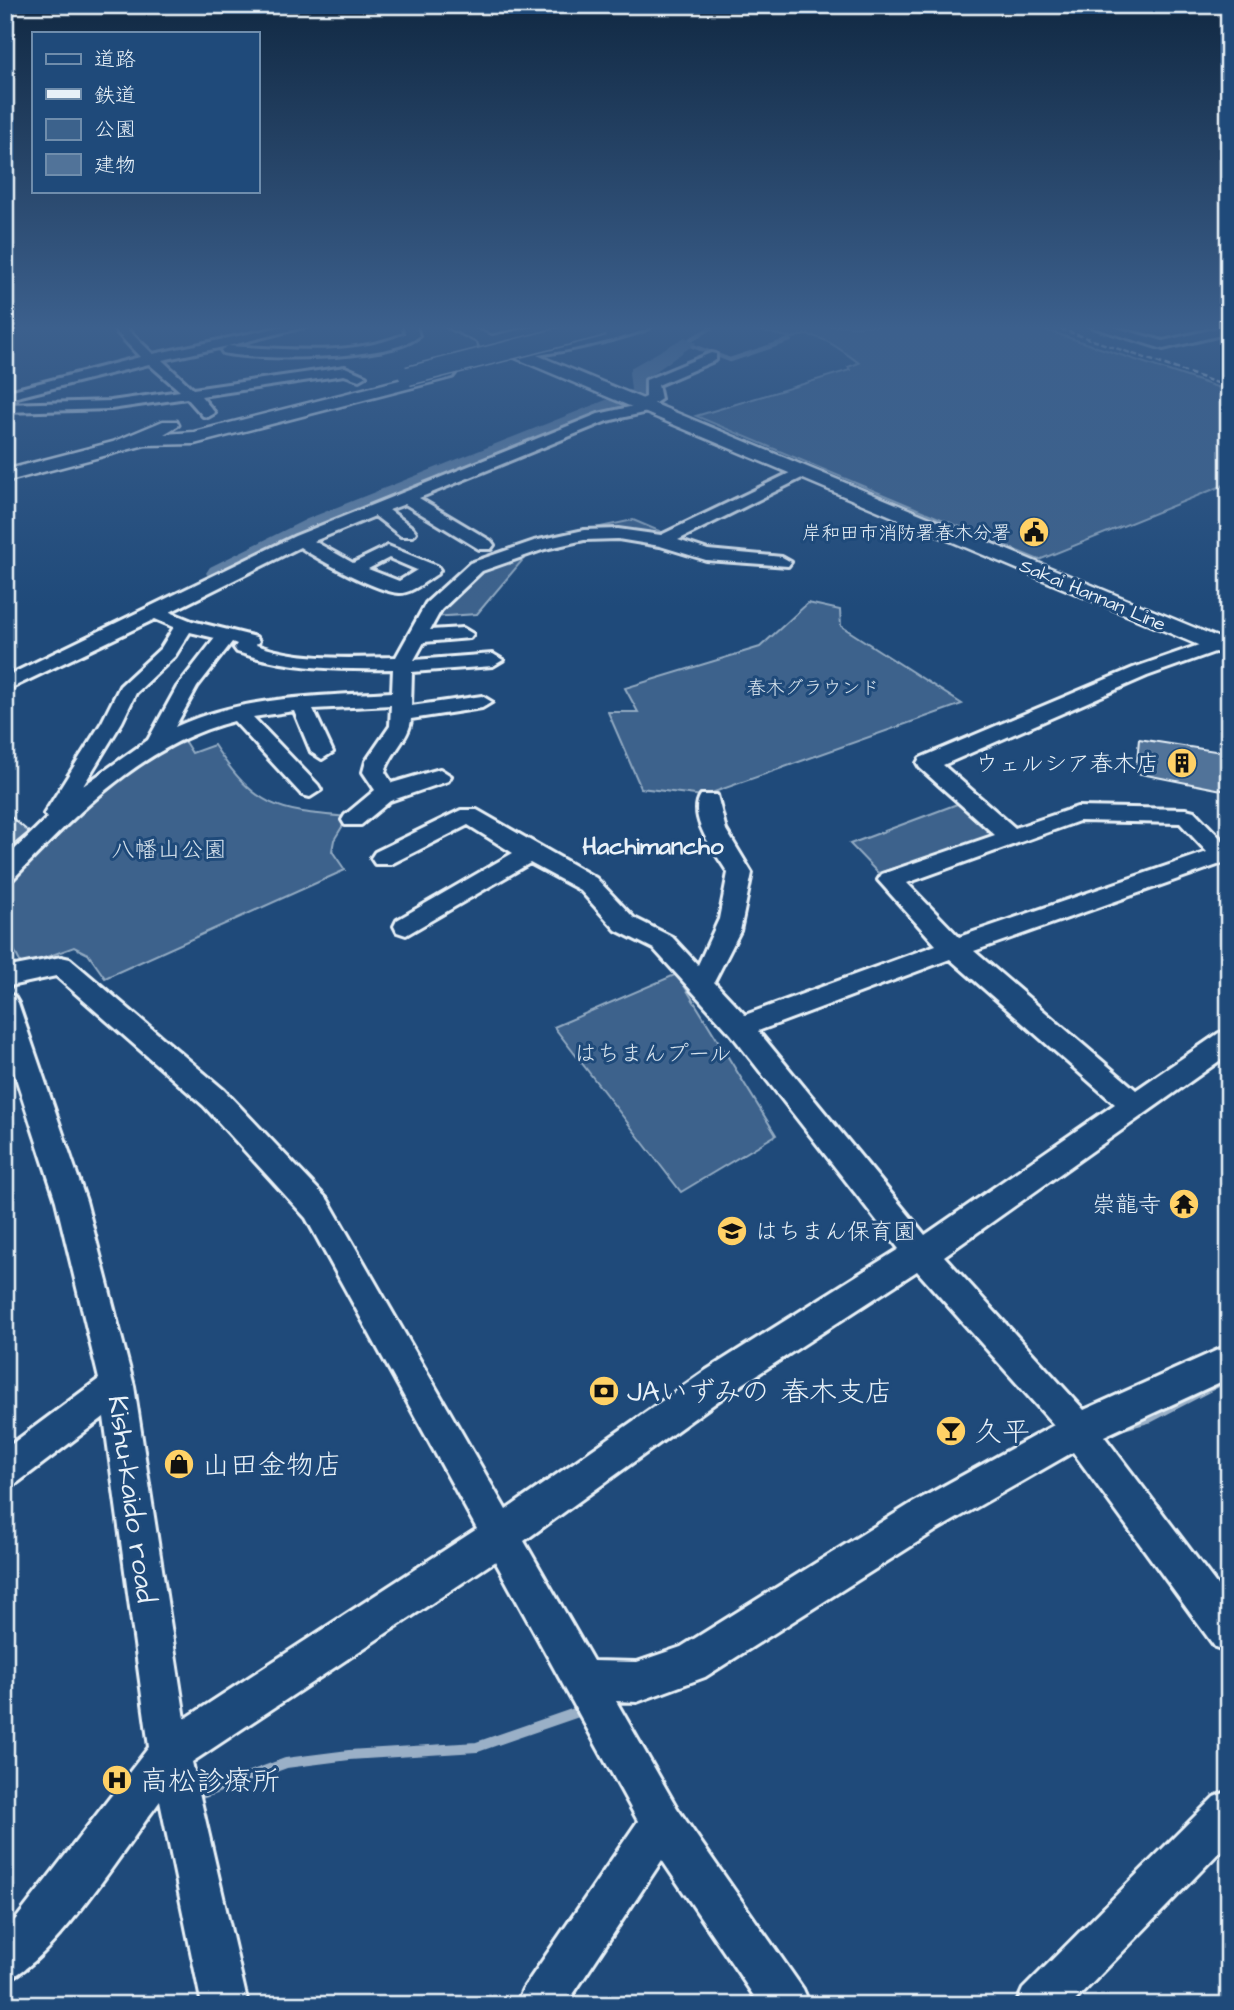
<svg xmlns="http://www.w3.org/2000/svg" width="1234" height="2010" font-family="'Architects Daughter','Klee One',sans-serif">
  <style>
    .green { fill: #3c628c; stroke: #92aac2; stroke-width: 2 }
    .lines { fill: none; stroke-linecap: round; stroke-linejoin: round }
    .stream-far2 { stroke: #9ab0c7; stroke-width: 4.5 }
    .stream-far1 { stroke: #9ab0c7; stroke-width: 9 }
    .stream { stroke: #9ab0c7; stroke-width: 10 }
    .river { fill: #6685a7; fill-rule: evenodd }
    .building { fill: #517399; stroke: #e8f1f8; stroke-width: 2 }
    .minor-casing { stroke: #e8f1f8; stroke-width: 6 }
    .major-casing { stroke: #e8f1f8; stroke-width: 5 }
    .minor { fill: #1f4a7a; fill-rule: evenodd }
    .major { fill: #1f4a7a; fill-rule: evenodd }
    .rail { stroke: #e8f1f8; stroke-width: 2.5; stroke-dasharray: 6 2.5; stroke-linecap: butt }
    .major-bridge-casing { stroke: #e8f1f8; stroke-width: 21; stroke-linecap: butt }
    .major-bridge { stroke: #1f4a7a; stroke-width: 18 }
    .labels { text-anchor: middle; stroke-width: 6; stroke-linejoin: round; paint-order: stroke }
    .far-poi-label { font-size: 19px; fill: #e8f1f8; stroke: #1f4a7a; text-anchor: end }
    .far-street-label { font-size: 19px; fill: #e8f1f8; stroke: #1f4a7a }
    .far-park-label { font-size: 19px; fill: #d7e3ed; stroke: #1f4a7a }
    .poi-label { font-size: 23px; fill: #e8f1f8; stroke: #1f4a7a; text-anchor: end }
    .park-label { font-size: 23px; fill: #d7e3ed; stroke: #1f4a7a }
    .neighbourhood-label { font-size: 24px; font-weight: bold; fill: #e8f1f8; stroke: #1f4a7a }
    .near-poi-label { font-size: 28px; fill: #e8f1f8; stroke: #1f4a7a; text-anchor: start }
    .near-street-label { font-size: 28px; fill: #e8f1f8; stroke: #1f4a7a }
  </style>
  <rect width="100%" height="100%" fill="#1f4a7a"/>
  <filter id="ink" filterUnits="userSpaceOnUse"><feTurbulence type="fractalNoise" baseFrequency=".0143" numOctaves="2"/><feDisplacementMap in="SourceGraphic" scale="14" xChannelSelector="R" yChannelSelector="G"/><feConvolveMatrix kernelMatrix="1 2 1 2 8 2 1 2 1" color-interpolation-filters="sRGB"/></filter>
  <g filter="url(#ink)">
    <g class="green">
      <path d="M734,326H1034L1229,391V483L1039,560L696,416L850,370L848,367L859,363C842,351 815,327 793,338Z"/>
      <path d="M633,520L664,533L643,543L592,536L587,530Z"/>
      <path d="M531,550L477,614L431,617L479,569Z"/>
      <path d="M808,603L840,610L841,626L962,704L703,796L641,788L608,712H638L625,688L760,647Z"/>
      <path d="M185,742L192,753L214,745C256,808 276,811 348,817L334,840L332,851L345,870L105,978L88,954L74,947L22,966L5,932V889L66,824L92,791L166,747Z"/>
      <path d="M960,803L1000,835L878,873L850,844Z"/>
      <path d="M677,974L776,1135L681,1192L554,1027Z"/>
    </g>
    <g class="lines">
      <g class="stream-far2">
        <path d="M685,343L730,360L790,340"/>
        <path d="M685,343L714,326"/>
      </g>
      <path class="stream-far1" d="M1122,1426L1150,1418L1219,1382"/>
      <path class="stream" d="M204,1793L286,1763L349,1755L477,1747L578,1712"/>
      <path class="river" d="M685,337L696,343L652,374L655,389L647,400L327,531L230,579L220,582L210,579L206,573L210,567L307,519L631,390L629,372L632,367Z"/>
    </g>
    <g class="building">
      <path d="M1139,739L1228,753L1227,791L1136,773Z"/>
      <path d="M5,812L29,832L5,852Z"/>
    </g>
    <g class="lines">
      <g class="minor-casing">
        <g id="minor">
          <path d="M111,326H124L153,354L285,326H308L228,346C284,349 353,357 405,334L404,326H416L419,336C393,360 259,361 223,353L221,350L228,346L162,360L193,389L345,367L366,376L359,380L344,375L201,396L215,413L208,417L203,416L187,398L111,409L5,412V404L111,401L180,391L149,364L5,400V392L140,357Z"/>
          <path d="M631,326H652C639,336 524,363 513,354Z"/>
          <path d="M1089,326H1109L1163,341L1227,326L1229,333L1163,349Z"/>
          <path d="M711,353L716,354V360L658,385L661,399L652,405V411L607,421L419,498L491,541L494,545L491,549H479L405,504L389,510L413,528L416,532L413,536H401L375,516L314,541L353,563L388,546L437,566L440,570L437,574C427,580 411,594 399,593C378,592 319,560 300,547L170,612L192,621L256,637L259,641L256,645C301,661 349,658 396,657L426,603L470,563L534,541L584,530L618,529L661,535L800,468L806,470V476L678,540L708,550L782,557L791,562L788,566L706,560L660,546L618,539L584,540L545,549L482,571L441,610L430,630L463,628L473,634L470,638L424,642L414,660L493,654L503,660L493,666L412,672L411,706L482,696L492,702L482,708L411,719C410,738 390,753 385,772L392,783L440,769L451,776L448,781L390,801L361,825H345L342,820L345,815L375,790L363,772L366,761L390,726L391,705L313,709L333,752L322,759L311,752L294,711L253,717L318,785L321,790L310,797L302,795L234,721C144,743 76,814 13,879L5,881V859L47,818L44,814L102,722L120,686L161,648L174,627L155,619L5,691V677L295,536L598,414L634,406L635,402L646,397V380ZM389,558L417,570L399,581L368,569ZM190,632L215,638L177,687L148,740L83,786L122,722L136,693L175,656ZM232,642L237,644L234,648L237,652C289,669 339,670 393,669L392,692C321,696 241,696 175,727L197,687Z"/>
          <path d="M1216,639L1226,645L1223,649L1147,676L943,765L1015,828L1077,807L1186,809L1194,811L1229,847V861L974,951L1136,1090L1219,1033L1229,1030V1054L944,1256L1084,1410L1229,1345V1378L1104,1436L1229,1601V1652L1215,1647L1073,1452L935,1531L705,1677L637,1702L616,1701L677,1808L803,1989L810,2005H760L662,1860L566,2005H516L523,1989L638,1821L495,1561L192,1762L248,2005H202L160,1801C125,1847 54,1961 5,1981V1929L16,1919L149,1747L104,1417L17,1483L5,1489V1449L99,1379L56,1201L5,1044V993L14,996L18,1003L86,1201L134,1386L185,1719L477,1529L306,1218L204,1106L56,976L5,987V968L61,957L70,959L224,1090L328,1200L506,1510L705,1371L899,1249L731,1034L654,949L616,930L580,890L530,863L406,935L397,932L394,926L397,920L513,853L468,825L391,864H375L371,858L375,852L461,810H477L596,878L634,918L672,937L698,965L719,919L728,873C717,854 686,818 701,795H717L726,830L752,873L740,931L714,982L745,1015L936,945L878,880L882,874L995,835L920,768L917,763L920,758L1133,668ZM1079,821L1180,823L1207,852L959,937L907,883ZM950,959L1115,1104L925,1235L758,1031ZM917,1271L1054,1425L909,1505L681,1647L637,1662L593,1661L524,1541L729,1393Z"/>
          <path d="M1229,1791V1842L1071,2005H1016L1023,1989L1214,1797Z"/>
        </g>
      </g>
      <g class="major-casing">
        <g id="major">
          <path d="M445,326H466L492,336L538,326H565L563,330L508,343L1229,642V658L489,347H480L478,342Z"/>
          <path d="M611,326H637L635,330L570,346L562,341L564,337Z"/>
          <path d="M447,368L456,373L453,377L194,444L145,445L5,482V470L113,442L163,421H177L179,425L164,434L194,432Z"/>
        </g>
      </g>
      <use href="#minor" class="minor"/>
      <use href="#major" class="major"/>
      <path class="rail" d="M1052,326L1229,387"/>
      <g class="major-bridge-casing">
        <path id="major-bridge" d="M408,376L604,326"/>
      </g>
      <use href="#major-bridge" class="major-bridge"/>
    </g>
  </g>
  <linearGradient id="sky" x2="0" y2="1"><stop stop-color="#112943"/><stop offset="0.54" stop-color="#3c608d"/><stop offset="1" stop-color="#3c608d" stop-opacity="0"/></linearGradient>
  <rect width="1234" height="607" fill="url(#sky)"/>
  <defs>
    <g id="civic-disc" transform="scale(1.575)"><circle r="9.5" fill="#ffd166" stroke="#1f4a7a"/><path d="M-.6-6.5H3V-4.5H.6V-3L4-1V1h2V6H-6V1h2V-1L-.6-3ZM-1.2 2.5V6h2.4V2.5Z" fill="#111"/></g>
    <g id="building-disc" transform="scale(1.575)"><circle r="9.5" fill="#ffd166" stroke="#1f4a7a"/><path d="M-4-6H4V6H1V3H-1V6H-4ZM-2.5-4.3h1.7v1.8h-1.7ZM.8-4.3h1.7v1.8H.8ZM-2.5-1h1.7V.8h-1.7ZM.8-1h1.7V.8H.8Z" fill="#111"/></g>
    <g id="temple-disc" transform="scale(1.575)"><circle r="9.5" fill="#ffd166" stroke="#1f4a7a"/><path d="M0-6L5-2H3V0L6.5 2.5H4V6H1.5V3h-3V6H-4V2.5H-6.5L-3 0V-2H-5Z" fill="#111"/></g>
    <g id="school-disc" transform="scale(1.575)"><circle r="9.5" fill="#ffd166" stroke="#1f4a7a"/><path d="M0-5L7-2L0 1L-7-2ZM-4 1L0 2.5L4 1V4Q0 6-4 4Z" fill="#111"/></g>
    <g id="bank-disc" transform="scale(1.575)"><circle r="9.5" fill="#ffd166" stroke="#1f4a7a"/><path d="M-6-4H6V4H-6ZM0-2.3a2.3 2.3 0 1 0 0 4.6a2.3 2.3 0 1 0 0-4.6Z" fill="#111"/></g>
    <g id="bar-disc" transform="scale(1.575)"><circle r="9.5" fill="#ffd166" stroke="#1f4a7a"/><path d="M-6-5H6L.8 .8V4.5H3.5V6h-7V4.5H-.8V.8Z" fill="#111"/></g>
    <g id="shop-disc" transform="scale(1.575)"><circle r="9.5" fill="#ffd166" stroke="#1f4a7a"/><path d="M-5-2.5h2.3a2.7 3.5 0 0 1 5.4 0H5L5.5 6h-11ZM-1.5-2.5h3a1.5 2.3 0 0 0-3 0Z" fill="#111"/></g>
    <g id="hospital-disc" transform="scale(1.575)"><circle r="9.5" fill="#ffd166" stroke="#1f4a7a"/><path d="M-5-5h3v3.5h4V-5h3V5h-3V1.5h-4V5h-3Z" fill="#111"/></g>
  </defs>
  <g fill-rule="evenodd">
    <use href="#civic-disc" x="1034" y="532"/>
    <use href="#building-disc" x="1182" y="763"/>
    <use href="#temple-disc" x="1184" y="1204"/>
    <use href="#school-disc" x="732" y="1231"/>
    <use href="#bank-disc" x="604" y="1391"/>
    <use href="#bar-disc" x="951" y="1431"/>
    <use href="#shop-disc" x="179" y="1464"/>
    <use href="#hospital-disc" x="117" y="1780"/>
  </g>
  <g class="labels">
    <g class="far-poi-label">
      <text x="1011" y="539">岸和田市消防署春木分署</text>
    </g>
    <g class="far-street-label">
      <text transform="translate(1093 594) rotate(23)" y="7">Sakai Hannan Line</text>
    </g>
    <g class="far-park-label">
      <text x="813" y="694">春木グラウンド</text>
    </g>
    <g class="poi-label">
      <text x="1159" y="771">ウェルシア春木店</text>
      <text x="1161" y="1212">崇龍寺</text>
      <text x="755" y="1239" text-anchor="start">はちまん保育園</text>
    </g>
    <g class="park-label">
      <text x="169" y="857">八幡山公園</text>
      <text x="653" y="1061">はちまんプール</text>
    </g>
    <g class="neighbourhood-label">
      <text x="653" y="854">Hachimancho</text>
    </g>
    <g class="near-poi-label">
      <text x="627" y="1401">JAいずみの 春木支店</text>
      <text x="974" y="1441">久平</text>
      <text x="202" y="1474">山田金物店</text>
      <text x="140" y="1790">高松診療所</text>
    </g>
    <g class="near-street-label">
      <text transform="translate(133 1499) rotate(82)" y="10">Kishu-kaido road</text>
    </g>
  </g>
  <rect width="1234" height="2010" fill="none" stroke="#1f4a7a" stroke-width="28"/>
  <rect x="14" y="14" width="1206" height="1982" fill="none" stroke="#e8f1f8" stroke-width="2.5" filter="url(#ink)"/>
  <rect x="32" y="32" width="228" height="161" fill="#1f4a7a" stroke="#6f8dac" stroke-width="2"/>
  <rect x="46" y="54" width="35" height="10" fill="#1f4a7a" stroke="#6f8dac" stroke-width="2"/>
  <text x="94" y="66" font-size="21" fill="#e8f1f8">道路</text>
  <rect x="46" y="89" width="35" height="10" fill="#e8f1f8" stroke="#6f8dac" stroke-width="2"/>
  <text x="94" y="102" font-size="21" fill="#e8f1f8">鉄道</text>
  <rect x="46" y="119" width="35" height="21" fill="#3c628c" stroke="#6f8dac" stroke-width="2"/>
  <text x="94" y="136" font-size="21" fill="#e8f1f8">公園</text>
  <rect x="46" y="154" width="35" height="21" fill="#517399" stroke="#6f8dac" stroke-width="2"/>
  <text x="94" y="172" font-size="21" fill="#e8f1f8">建物</text>
</svg>
